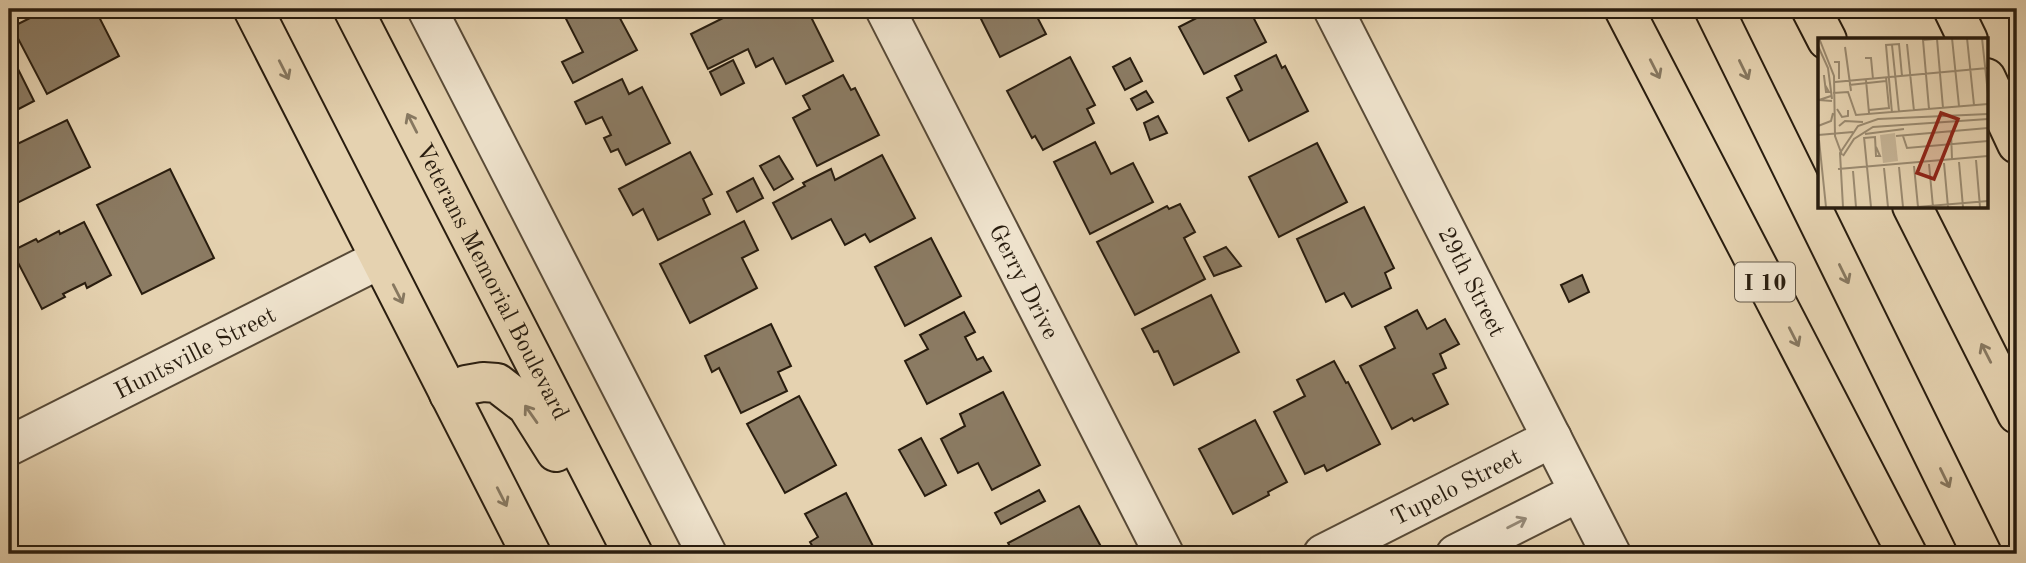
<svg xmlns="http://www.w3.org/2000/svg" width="2026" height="563" font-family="'Old Standard TT',serif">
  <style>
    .building { fill: #8b7b63; stroke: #291d0f; stroke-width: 2 }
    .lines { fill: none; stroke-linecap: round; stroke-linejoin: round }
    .minor-casing { stroke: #584a37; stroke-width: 42 }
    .major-casing { stroke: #291d0f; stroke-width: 42 }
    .highway-casing { stroke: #291d0f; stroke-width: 42 }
    .minor { stroke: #eee2cc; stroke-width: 38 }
    .major { stroke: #e5d2b0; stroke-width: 38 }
    .highway { stroke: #e5d2b0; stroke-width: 38 }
    .oneway { stroke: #877860 }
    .oneway2 { stroke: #958977 }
    .labels { text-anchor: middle; stroke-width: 5; stroke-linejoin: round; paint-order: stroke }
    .shield { fill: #eee2cc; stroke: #645848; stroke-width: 2 }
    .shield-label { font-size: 23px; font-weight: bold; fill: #291d0f }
    .street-label { font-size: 24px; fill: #291d0f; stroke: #eee2cc }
    .inset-road { fill: none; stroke: #9a8a70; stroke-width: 2 }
    .view { fill: #8f2418; fill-opacity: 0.15; stroke: #8f2418; stroke-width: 3.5 }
    .inset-edge { fill: none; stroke: #291d0f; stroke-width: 3.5 }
  </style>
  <rect width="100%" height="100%" fill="#e5d2b0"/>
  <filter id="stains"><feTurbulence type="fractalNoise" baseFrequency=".00286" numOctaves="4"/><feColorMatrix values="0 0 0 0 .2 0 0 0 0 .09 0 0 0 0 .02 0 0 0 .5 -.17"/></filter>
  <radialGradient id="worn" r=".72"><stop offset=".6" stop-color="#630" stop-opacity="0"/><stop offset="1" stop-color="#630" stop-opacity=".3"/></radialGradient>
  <g class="building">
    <path d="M48,9H95L119,56L47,94L12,27Z"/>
    <path d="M561,9H615L637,50L573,83L562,62L583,52Z"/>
    <path d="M741,9H807L833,61L786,84L773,58L756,67L748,49L708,69L691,34Z"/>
    <path d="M976,9H1033L1046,34L1000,57Z"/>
    <path d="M1214,9H1249L1266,42L1204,74L1179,27Z"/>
    <path d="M9,51L34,101L9,114Z"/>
    <path d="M1276,55L1282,68L1285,66L1308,111L1249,141L1227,98L1242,90L1235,76Z"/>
    <path d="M1070,57L1095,105L1087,109L1094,123L1043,150L1035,136L1032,138L1007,91Z"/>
    <path d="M1130,58L1142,81L1125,90L1113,67Z"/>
    <path d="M733,60L744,83L721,95L710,72Z"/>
    <path d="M843,75L851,90L855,88L879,135L817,166L793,118L810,109L803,96Z"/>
    <path d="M622,79L629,94L642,87L670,143L626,165L618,149L611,152L604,138L611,135L602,117L586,124L575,102Z"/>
    <path d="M1146,91L1153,102L1137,110L1131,99Z"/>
    <path d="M1158,116L1167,133L1150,140L1144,123Z"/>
    <path d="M67,120L90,167L9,207V148Z"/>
    <path d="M1095,142L1111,174L1133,163L1153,202L1090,234L1054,162Z"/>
    <path d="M1317,143L1347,202L1279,237L1249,177Z"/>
    <path d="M690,152L712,194L703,199L710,214L658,240L643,209L633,215L619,189Z"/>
    <path d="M882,155L915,218L870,242L865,234L845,245L831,219L792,239L773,203L805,186L803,183L831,169L835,180Z"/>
    <path d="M779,156L793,179L774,190L760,166Z"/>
    <path d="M170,169L214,258L142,294L97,205Z"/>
    <path d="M753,178L763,198L737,212L727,192Z"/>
    <path d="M1180,204L1195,232L1184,238L1205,279L1135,315L1097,242L1167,206L1169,209Z"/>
    <path d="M1364,207L1394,268L1385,273L1391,288L1352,307L1344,293L1326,302L1297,239Z"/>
    <path d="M744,221L758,250L742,258L757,288L690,323L660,264Z"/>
    <path d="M84,222L111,275L87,288L85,283L63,294L65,297L42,309L12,251L36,239L38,242L59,231L60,234Z"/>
    <path d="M931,238L961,296L905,326L875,267Z"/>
    <path d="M1226,247L1241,266L1214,276L1204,257Z"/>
    <path d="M1582,275L1589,292L1569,302L1561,285Z"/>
    <path d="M1211,295L1239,352L1174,385L1158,351L1154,352L1142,329Z"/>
    <path d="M1417,310L1427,329L1445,319L1459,344L1440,354L1446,368L1433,374L1448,404L1414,421L1412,418L1392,429L1360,366L1395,348L1385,327Z"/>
    <path d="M964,312L975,332L965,337L977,360L983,357L991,371L927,404L905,361L928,349L920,335Z"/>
    <path d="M771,324L791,366L778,372L787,391L741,413L719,368L712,372L705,356Z"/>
    <path d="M1334,361L1346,383L1348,382L1380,444L1327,471L1324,465L1305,474L1274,412L1305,396L1297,380Z"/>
    <path d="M1003,392L1040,465L992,490L978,463L958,473L941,439L965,426L960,414Z"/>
    <path d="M799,396L836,465L785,493L747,424Z"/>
    <path d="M1255,420L1287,482L1268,492L1269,495L1233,514L1199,449Z"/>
    <path d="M921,438L946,485L925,496L899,450Z"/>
    <path d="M1039,490L1045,501L1001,524L995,513Z"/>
    <path d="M846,493L874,548L862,554H817L810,542L818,537L805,514Z"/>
    <path d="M1079,506L1105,554H1014L1008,543Z"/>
  </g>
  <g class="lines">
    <g class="minor-casing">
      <g id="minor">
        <path d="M427,9L707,554"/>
        <path id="s1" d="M885,9L1164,554"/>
        <path id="s2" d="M1333,9L1611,554"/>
        <path id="s3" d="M9,446L380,259"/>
        <path id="s4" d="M1323,554L1552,438"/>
        <path d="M1456,554L1579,492"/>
      </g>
    </g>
    <g class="major-casing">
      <g id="major">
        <path d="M253,9L531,554"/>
        <path id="s5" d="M353,9L633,554"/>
        <path d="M449,394L466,385L483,382L497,383L527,406L556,452"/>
      </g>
    </g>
    <g class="highway-casing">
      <g id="highway">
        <path d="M1624,9L1907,554"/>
        <path d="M1714,9L1982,554"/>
        <path d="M1811,9L1827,40"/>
        <path d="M1953,9L1968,40"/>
        <path d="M1986,78L2017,144"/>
        <path d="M1912,206L2017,414"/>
      </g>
    </g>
    <use href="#minor" class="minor"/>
    <use href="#major" class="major"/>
    <use href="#highway" class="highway"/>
  </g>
  <defs><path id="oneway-shaft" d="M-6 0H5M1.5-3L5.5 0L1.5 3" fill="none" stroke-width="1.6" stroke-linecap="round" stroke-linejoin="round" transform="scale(1.75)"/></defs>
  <g class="oneway">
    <use href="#oneway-shaft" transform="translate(1655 69) rotate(63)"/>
    <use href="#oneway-shaft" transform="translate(284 70) rotate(63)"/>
    <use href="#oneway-shaft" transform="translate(1744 70) rotate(64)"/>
    <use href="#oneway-shaft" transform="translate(412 123) rotate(-117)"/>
    <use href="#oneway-shaft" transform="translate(1844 274) rotate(64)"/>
    <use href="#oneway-shaft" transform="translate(398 294) rotate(63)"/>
    <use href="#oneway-shaft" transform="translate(1794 337) rotate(63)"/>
    <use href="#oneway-shaft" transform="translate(1986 353) rotate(-117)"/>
    <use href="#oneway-shaft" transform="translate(531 414) rotate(-125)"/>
    <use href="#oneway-shaft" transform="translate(1945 478) rotate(64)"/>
    <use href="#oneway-shaft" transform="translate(502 497) rotate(63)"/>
  </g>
  <use class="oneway2" href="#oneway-shaft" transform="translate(1517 523) rotate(-27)"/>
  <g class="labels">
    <rect class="shield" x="1735" y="262.5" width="60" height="39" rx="5"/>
    <g class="shield-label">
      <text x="1765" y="290">I 10</text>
    </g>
    <g class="street-label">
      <text dy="8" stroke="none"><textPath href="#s5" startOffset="306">Veterans Memorial Boulevard</textPath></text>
      <text dy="8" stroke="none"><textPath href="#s1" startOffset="306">Gerry Drive</textPath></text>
      <text dy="8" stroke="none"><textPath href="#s2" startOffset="306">29th Street</textPath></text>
      <text dy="8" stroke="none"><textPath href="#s3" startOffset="208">Huntsville Street</textPath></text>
      <text dy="8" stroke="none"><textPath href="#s4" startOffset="149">Tupelo Street</textPath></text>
    </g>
  </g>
  <g transform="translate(1818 38)">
    <rect width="170" height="170" fill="#e5d2b0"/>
    <path d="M77,95L80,123L65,125L62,97Z" fill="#c5b395"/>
    <path class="inset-road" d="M1,0L16,38L17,98L24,117M134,0L141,68M149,0L156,67M164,0L170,56M119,1L125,70M89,6L96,73M74,7L81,74M0,8L10,30L14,61M27,9L33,53M47,20H53L55,41M16,24H21V41M7,38H6L8,54H11L7,47M48,42L51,75M17,44L170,30M31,47L68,43M15,55L30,54L38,77L170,66M13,58L1,62L14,63M19,71L24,79L30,78V72M111,71L105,2L128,0M51,72L71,70L68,39M74,75L68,7L81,6L84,38M0,88L13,83L15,75M21,88L27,83L45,84M133,94L134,121M47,96L86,91M0,97L35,94M78,98L170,90M85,98L89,110L170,103M46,99L53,169M46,100L57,99L58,118H62L58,109M1,102L8,169M25,118L36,101L55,89L170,81M158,122L162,169M141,124L145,169M126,125L130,169M111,126L115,169M96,128L100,169M81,129L85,169M66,130L70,169M20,131L170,118M35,133L38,169M25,169L22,115L40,88L60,81L170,76M99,169L170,163"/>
    <path class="view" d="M123,75L140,81L116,141L99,135Z"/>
    <rect width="170" height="170" class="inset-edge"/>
  </g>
  <rect width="2026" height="563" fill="none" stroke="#e5d2b0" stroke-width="35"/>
  <rect x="10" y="10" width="2005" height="542" fill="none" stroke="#291d0f" stroke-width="3.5"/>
  <rect x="18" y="18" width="1991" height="528" fill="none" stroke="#291d0f" stroke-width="2"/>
  <rect width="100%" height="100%" filter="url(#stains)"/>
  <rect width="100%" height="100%" fill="url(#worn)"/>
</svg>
